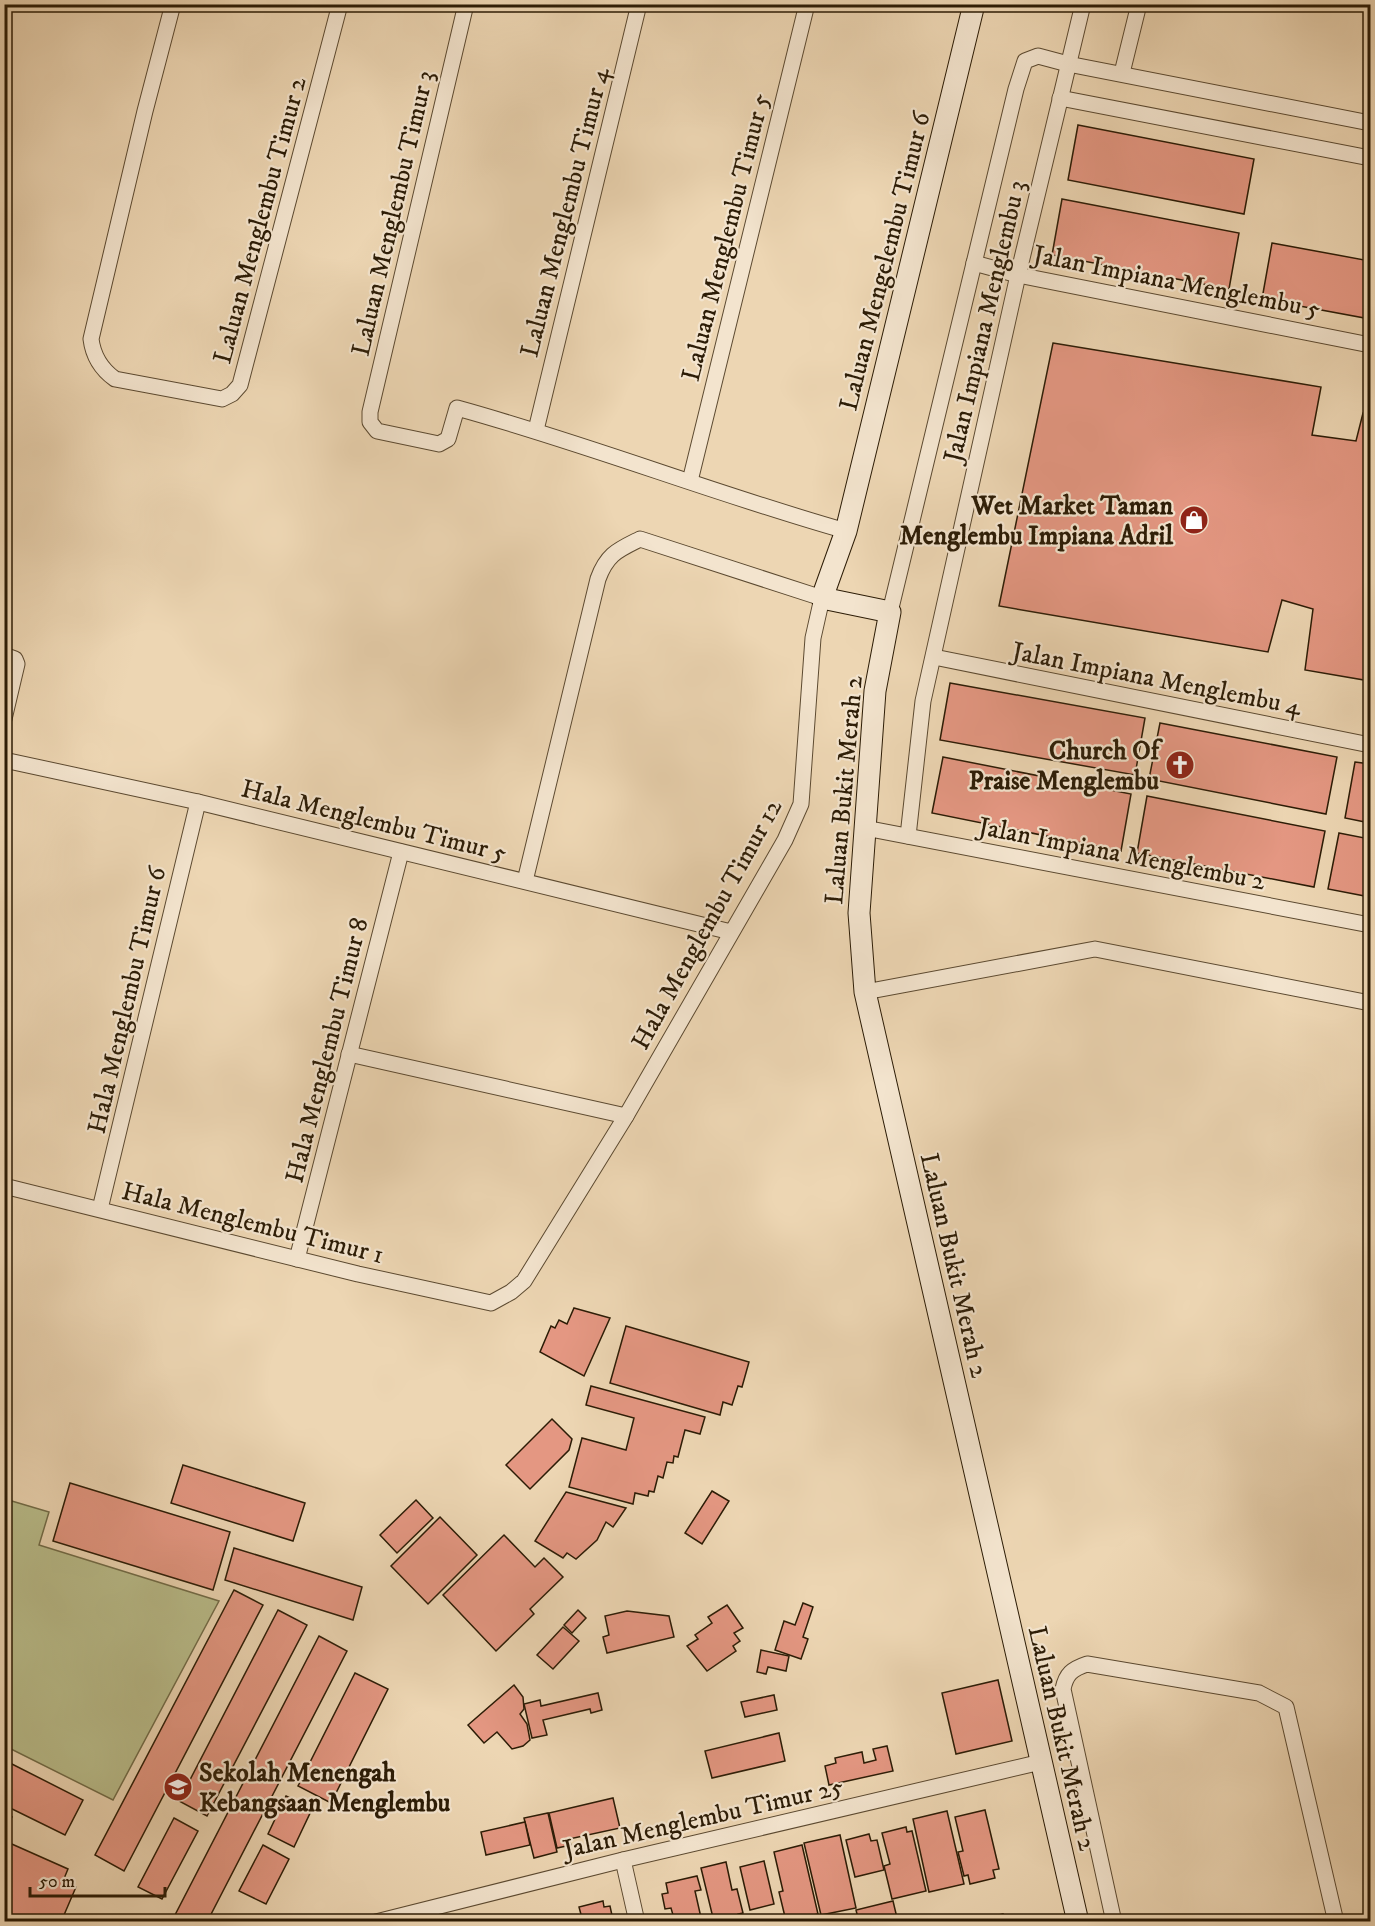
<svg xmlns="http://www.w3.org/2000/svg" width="1375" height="1926" font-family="'IM FELL DW Pica',serif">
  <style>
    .green { fill: #b9bd8b; stroke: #726c48; stroke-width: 1.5 }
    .building { fill: #e49782; stroke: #2c1c06; stroke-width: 1.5 }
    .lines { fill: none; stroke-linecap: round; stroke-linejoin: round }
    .street-casing { stroke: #5c4a31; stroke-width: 17 }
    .secondary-casing { stroke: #2c1c06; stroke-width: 23 }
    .street { stroke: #f3e4ce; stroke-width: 15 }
    .secondary { stroke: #f3e4ce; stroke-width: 21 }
    .labels { text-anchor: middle; stroke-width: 4.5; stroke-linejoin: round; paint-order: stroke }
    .street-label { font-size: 26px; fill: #2c1c06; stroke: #f3e4ce }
    .poi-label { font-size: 26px; font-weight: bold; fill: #2c1c06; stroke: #f3e4ce; text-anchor: end }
  </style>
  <rect width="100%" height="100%" fill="#edd6b3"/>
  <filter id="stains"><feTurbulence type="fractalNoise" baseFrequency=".00333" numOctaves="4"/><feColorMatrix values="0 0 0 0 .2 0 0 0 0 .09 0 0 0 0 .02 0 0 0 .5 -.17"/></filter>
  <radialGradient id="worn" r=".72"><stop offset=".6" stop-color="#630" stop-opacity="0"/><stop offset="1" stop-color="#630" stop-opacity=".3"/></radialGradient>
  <path class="green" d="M5,1499L49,1512L39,1545L219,1601L113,1800L5,1746Z"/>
  <g class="building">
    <path d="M1078,125L1254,159L1244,214L1068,180Z"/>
    <path d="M1062,199L1239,233L1229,289L1052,255Z"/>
    <path d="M1272,243L1370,261V319L1262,299Z"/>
    <path d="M1053,343L1321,387L1312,435L1356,441L1363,413L1370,414V681L1305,670L1313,609L1282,600L1268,652L999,606Z"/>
    <path d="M950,683L1145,718L1135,775L940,740Z"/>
    <path d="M1160,723L1337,757L1326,814L1149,779Z"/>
    <path d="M943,757L1131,794L1121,851L932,813Z"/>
    <path d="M1355,762L1370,764V823L1345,818Z"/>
    <path d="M1147,796L1325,831L1314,887L1137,853Z"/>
    <path d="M1339,833L1370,839V897L1328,889Z"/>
    <path d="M574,1308L610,1318L584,1376L540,1352L551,1326L555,1328L559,1320L567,1324Z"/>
    <path d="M626,1326L749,1362L742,1387L738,1386L732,1405L723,1402L720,1415L610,1383Z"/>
    <path d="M591,1386L705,1417L700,1434L685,1430L678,1457L674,1456L673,1463L667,1462L663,1478L658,1476L654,1492L649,1491L648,1496L635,1493L633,1504L569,1487L582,1438L626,1450L634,1418L586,1405Z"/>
    <path d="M552,1419L572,1439L569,1450L530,1489L506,1465Z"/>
    <path d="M183,1465L305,1503L293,1541L171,1503Z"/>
    <path d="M70,1483L230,1532L213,1590L53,1541Z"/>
    <path d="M712,1491L729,1501L702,1544L685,1533Z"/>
    <path d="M566,1492L626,1508L613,1527L606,1522L597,1540L576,1559L567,1553L563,1558L535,1541Z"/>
    <path d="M416,1500L433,1518L397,1553L380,1535Z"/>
    <path d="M440,1517L477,1555L428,1604L391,1566Z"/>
    <path d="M504,1535L535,1567L544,1558L563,1577L530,1609L534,1614L496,1651L443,1595Z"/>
    <path d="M234,1548L362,1587L353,1620L225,1580Z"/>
    <path d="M234,1590L263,1605L124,1871L95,1855Z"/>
    <path d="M803,1603L813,1607L803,1637L808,1639L801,1659L775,1650L784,1621L795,1625Z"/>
    <path d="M727,1605L743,1628L734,1633L740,1641L733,1646L736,1651L707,1671L687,1646L698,1639L695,1635L712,1623L708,1617Z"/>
    <path d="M278,1610L307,1625L207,1816L179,1801Z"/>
    <path d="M578,1610L586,1618L572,1633L564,1625Z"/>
    <path d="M627,1611L669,1616L674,1637L607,1653L603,1637L609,1635L605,1616Z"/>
    <path d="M563,1627L579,1641L553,1669L537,1655Z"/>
    <path d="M319,1636L347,1651L207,1922H187L175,1915Z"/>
    <path d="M761,1650L789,1656L786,1671L768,1667L766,1674L757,1672Z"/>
    <path d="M355,1673L388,1689L331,1803L298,1786Z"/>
    <path d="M998,1680L1012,1741L956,1754L942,1693Z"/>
    <path d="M514,1685L523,1697L524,1709L520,1714L527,1724L530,1740L523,1746L512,1749L497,1732L484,1743L468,1725Z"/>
    <path d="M598,1693L602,1710L591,1713L590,1709L543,1720L547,1735L532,1738L524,1704L540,1700L541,1706Z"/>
    <path d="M774,1695L777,1710L745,1717L741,1702Z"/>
    <path d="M779,1733L785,1761L712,1778L705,1751Z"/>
    <path d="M887,1746L893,1771L829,1785L825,1766L836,1763L835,1758L862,1752L864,1763L876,1760L873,1749Z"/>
    <path d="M4,1760L83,1800L65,1835L4,1805Z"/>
    <path d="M286,1796L312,1809L294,1847L268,1834Z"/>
    <path d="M613,1798L620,1828L569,1839L571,1845L557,1848L549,1813Z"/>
    <path d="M985,1810L999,1869L993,1870L995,1878L970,1884L968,1875L964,1876L958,1852L963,1851L955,1817Z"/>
    <path d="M947,1811L964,1884L929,1892L913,1819Z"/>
    <path d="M548,1813L557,1852L534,1858L524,1818Z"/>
    <path d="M4,1814L12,1817L4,1833Z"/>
    <path d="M174,1818L198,1831L162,1899L138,1887Z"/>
    <path d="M525,1822L530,1845L486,1855L481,1832Z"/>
    <path d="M906,1827L907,1832L912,1831L926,1891L892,1899L884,1866L890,1864L882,1833Z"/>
    <path d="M869,1834L871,1841L877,1840L884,1870L855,1877L846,1840Z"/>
    <path d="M840,1835L856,1908L821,1915L804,1843Z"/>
    <path d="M5,1841L68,1869L63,1881L76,1887L61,1922H4Z"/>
    <path d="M263,1845L289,1859L266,1904L239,1891Z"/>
    <path d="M802,1845L818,1914L786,1921L779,1892L783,1891L774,1852Z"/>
    <path d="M764,1861L774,1904L750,1910L740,1867Z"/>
    <path d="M726,1862L732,1890L737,1889L743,1913L738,1914L740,1922H714L701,1868Z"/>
    <path d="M697,1876L701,1890L695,1891L702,1922H675L671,1908L665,1909L662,1894L668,1893L666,1883Z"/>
    <path d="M603,1901L604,1907L610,1906L613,1920L583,1922L579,1907Z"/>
    <path d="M893,1901L898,1922H859L856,1910Z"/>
    <path d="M1003,1914L1005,1922H978V1920Z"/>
  </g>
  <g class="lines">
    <g class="street-casing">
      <g id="street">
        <path d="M173,4L145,111L91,339C93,355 101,369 115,379L222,399L232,394L240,385L340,4"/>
        <path d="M466,4L370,412V422L377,431L439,444L448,439L457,408C588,444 715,494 846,531"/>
        <path d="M1122,73L1139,4"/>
        <path d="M1060,98L1370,158"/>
        <path d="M974,263L1018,275L1370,345"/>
        <path d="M536,430L639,4"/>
        <path d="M690,481L807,4"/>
        <path d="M890,612L1016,89L1025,61L1038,56L1068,64L1370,123"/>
        <path d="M4,655L15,659L17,664L4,719"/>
        <path d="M934,657L1370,745"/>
        <path d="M4,760L198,802L731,932"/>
        <path d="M865,828L1370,925"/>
        <path d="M908,836L923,701L1018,275L1083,4"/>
        <path d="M865,992L1095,949L1370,1003"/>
        <path d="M349,1054L626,1116"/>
        <path d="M4,1186L358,1274L491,1303L511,1292L524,1281L626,1116L785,840L801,804L813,638L822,598L640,539C618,550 607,554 598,579L525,881"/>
        <path d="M100,1209L198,802"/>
        <path d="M297,1259L401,852"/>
        <path d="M623,1860L637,1922"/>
        <path d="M376,1922L623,1860L1041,1762"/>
        <path d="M1114,1922L1063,1689C1066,1674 1072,1669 1087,1664L1259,1693L1286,1707L1336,1922"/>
      </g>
    </g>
    <g class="secondary-casing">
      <path id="secondary" d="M974,4L846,531L822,598L890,612L875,691L859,913L865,992L1078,1922"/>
    </g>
    <use href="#street" class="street"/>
    <use href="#secondary" class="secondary"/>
  </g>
  <defs>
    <g id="shop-disc" transform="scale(1.5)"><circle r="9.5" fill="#8f2418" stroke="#f3e4ce"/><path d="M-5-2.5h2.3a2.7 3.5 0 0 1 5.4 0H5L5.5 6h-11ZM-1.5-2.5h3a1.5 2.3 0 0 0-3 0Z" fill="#fff"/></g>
    <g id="church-disc" transform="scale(1.5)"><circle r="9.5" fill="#8f2418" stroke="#f3e4ce"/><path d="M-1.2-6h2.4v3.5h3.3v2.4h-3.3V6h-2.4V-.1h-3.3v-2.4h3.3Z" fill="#fff"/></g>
    <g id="school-disc" transform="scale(1.5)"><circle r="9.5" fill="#8f2418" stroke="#f3e4ce"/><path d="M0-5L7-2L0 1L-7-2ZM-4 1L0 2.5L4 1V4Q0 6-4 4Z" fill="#fff"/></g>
  </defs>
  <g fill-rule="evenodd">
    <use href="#shop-disc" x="1194" y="520"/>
    <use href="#church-disc" x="1180" y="765"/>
    <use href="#school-disc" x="178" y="1787"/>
  </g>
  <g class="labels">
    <g class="street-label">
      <text transform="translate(564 212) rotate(-76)" y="9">Laluan Menglembu Timur 4</text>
      <text transform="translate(392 213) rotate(-77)" y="9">Laluan Menglembu Timur 3</text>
      <text transform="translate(259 220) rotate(-75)" y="9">Laluan Menglembu Timur 2</text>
      <text transform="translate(725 237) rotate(-76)" y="9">Laluan Menglembu Timur 5</text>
      <text transform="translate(884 261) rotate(-76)" y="9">Laluan Mengelembu Timur 6</text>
      <text transform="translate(1177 281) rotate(11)" y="9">Jalan Impiana Menglembu 5</text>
      <text transform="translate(984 321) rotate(-77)" y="9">Jalan Impiana Menglembu 3</text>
      <text transform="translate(1157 678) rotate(11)" y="9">Jalan Impiana Menglembu 4</text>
      <text transform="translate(843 790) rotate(-85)" y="9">Laluan Bukit Merah 2</text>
      <text transform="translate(374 820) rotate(14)" y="9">Hala Menglembu Timur 5</text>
      <text transform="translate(1122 853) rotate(11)" y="9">Jalan Impiana Menglembu 2</text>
      <text transform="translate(706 924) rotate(-61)" y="9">Hala Menglembu Timur 12</text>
      <text transform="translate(126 1000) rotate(-77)" y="9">Hala Menglembu Timur 6</text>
      <text transform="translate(326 1050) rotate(-76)" y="9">Hala Menglembu Timur 8</text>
      <text transform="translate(253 1222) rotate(14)" y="9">Hala Menglembu Timur 1</text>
      <text transform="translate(955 1265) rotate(77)" y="9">Laluan Bukit Merah 2</text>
      <text transform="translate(1063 1738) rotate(77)" y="9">Laluan Bukit Merah 2</text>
      <text transform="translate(703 1817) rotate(-13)" y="9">Jalan Menglembu Timur 25</text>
    </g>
    <g class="poi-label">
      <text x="1173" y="514">Wet Market Taman<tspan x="1173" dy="30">Menglembu Impiana Adril</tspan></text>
      <text x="1159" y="759">Church Of<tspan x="1159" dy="30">Praise Menglembu</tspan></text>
      <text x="199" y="1781" text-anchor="start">Sekolah Menengah<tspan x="199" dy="30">Kebangsaan Menglembu</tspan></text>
    </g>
  </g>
  <rect width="1375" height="1926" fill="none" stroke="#edd6b3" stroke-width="24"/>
  <rect x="6" y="6" width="1363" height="1914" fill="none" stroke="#2c1c06" stroke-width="3"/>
  <rect x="12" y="12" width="1351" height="1902" fill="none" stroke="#2c1c06" stroke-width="1.5"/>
  <path d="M30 1887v9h135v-9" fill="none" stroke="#2c1c06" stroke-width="3"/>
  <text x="39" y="1887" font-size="18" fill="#2c1c06" stroke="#f3e4ce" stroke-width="4.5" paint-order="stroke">50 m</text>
  <rect width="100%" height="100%" filter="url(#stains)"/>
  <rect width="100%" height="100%" fill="url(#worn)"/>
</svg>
